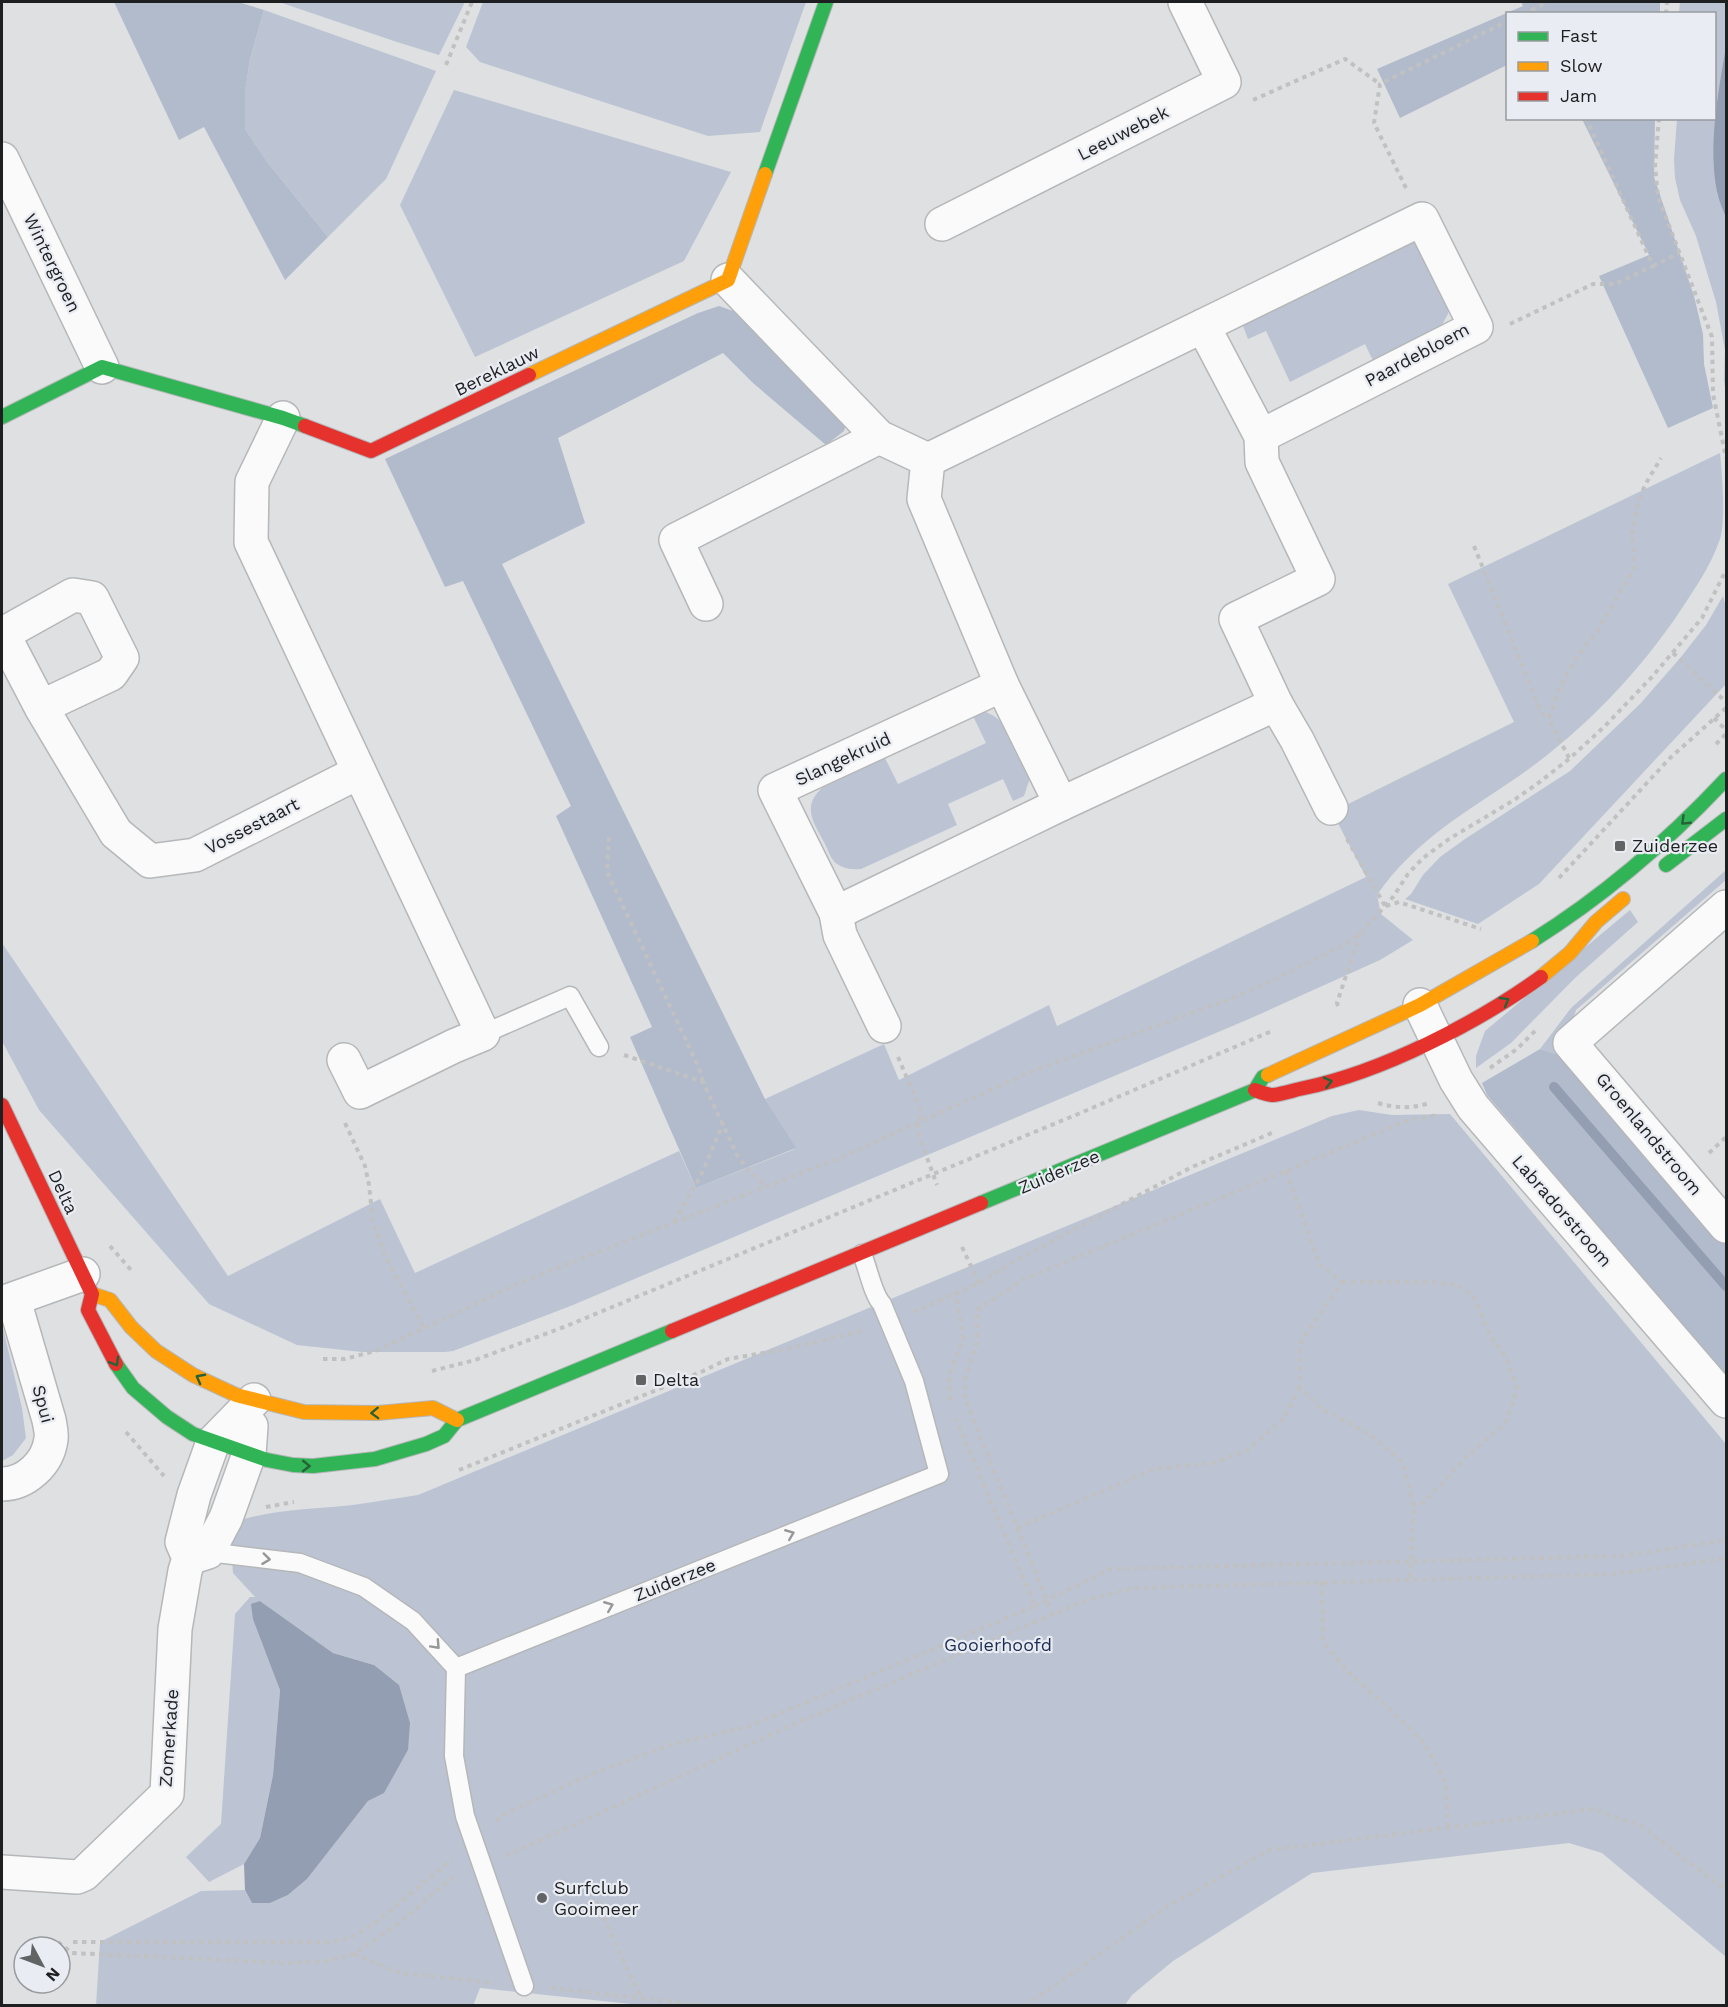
<svg xmlns="http://www.w3.org/2000/svg" width="1728" height="2007" font-family="'Work Sans',sans-serif">
  <style>
    .green { fill: #bcc4d3 }
    .forest { fill: #b2bbcb }
    .water { fill: #949eb2 }
    .lines { fill: none; stroke-linecap: round; stroke-linejoin: round }
    .stream { stroke: #949eb2; stroke-width: 10 }
    .lane-casing { stroke: #b5b7b9; stroke-width: 21 }
    .street-casing { stroke: #b5b7b9; stroke-width: 36 }
    .fast-casing { stroke: #b5b7b9; stroke-width: 16 }
    .slow-casing { stroke: #b5b7b9; stroke-width: 16 }
    .jam-casing { stroke: #b5b7b9; stroke-width: 16 }
    .path { stroke: #c1c1c2; stroke-width: 4; stroke-dasharray: 4.5 4.5; stroke-linecap: butt }
    .lane { stroke: #fafafb; stroke-width: 18 }
    .street { stroke: #fafafb; stroke-width: 33 }
    .fast { stroke: #30b455; stroke-width: 14 }
    .slow { stroke: #ff9f0a; stroke-width: 14 }
    .jam { stroke: #e5322d; stroke-width: 14 }
    .oneway { stroke: #266238 }
    .oneway2 { stroke: #979799 }
    .poi-dot { fill: #616365; stroke: #e9ecf2; stroke-width: 2 }
    .labels { text-anchor: middle; stroke-width: 4.5; stroke-linejoin: round; paint-order: stroke }
    .street-label { font-size: 18px; fill: #1e1f21; stroke: #e9ecf2 }
    .poi-label { font-size: 18px; fill: #1e1f21; stroke: #e9ecf2; text-anchor: start }
    .park-label { font-size: 18px; fill: #1b2c53; stroke: #e9ecf2 }
  </style>
  <rect width="100%" height="100%" fill="#dee0e2"/>
  <g class="green">
    <path d="M279,2H465L439,55L397,42Z"/>
    <path d="M483,2H806L760,132L708,136L480,62L466,47Z"/>
    <path d="M1680,2H1726V46L1715,114L1714,156L1717,193L1726,218V396L1724,380L1725,350L1716,302L1696,236L1680,200L1675,178L1674,159L1677,119L1714,118V14L1679,13Z"/>
    <path d="M264,10L436,71L386,179L328,237L268,163L245,129V92L250,59Z"/>
    <path d="M454,90L731,172L684,261L475,357L400,205Z"/>
    <path d="M1405,239L1413,242L1420,248L1449,306L1448,314L1439,330L1377,369L1365,344L1290,382L1266,331L1248,339L1243,326L1280,296Z"/>
    <path d="M1720,453C1722,473 1726,520 1720,539C1713,560 1700,581 1688,599C1644,668 1586,729 1519,776C1465,813 1415,840 1377,895L1381,914L1413,940L1380,960L1249,1019L573,1305L453,1351L445,1352H362L297,1345L209,1304L39,1110L2,1041V943L228,1276L380,1199L415,1273L679,1151L696,1188L795,1149L765,1099L884,1044L899,1080L1049,1005L1057,1026L1366,877L1332,812L1514,722L1448,584Z"/>
    <path d="M1723,596L1726,607V684L1539,884L1478,924L1405,899L1411,894L1423,875L1440,857L1465,839L1570,771L1640,704L1681,657L1706,625Z"/>
    <path d="M983,711C1013,721 1019,752 1030,778L1024,796L1013,801L1003,779L948,804L957,825L861,869C852,870 845,869 837,864C831,860 828,850 825,844C814,823 801,807 822,788L885,758L898,784L986,743L973,716Z"/>
    <path d="M1726,870V880L1576,1010L1562,1056L1540,1049L1571,1008Z"/>
    <path d="M1630,910L1638,922L1575,978L1511,1043L1476,1068V1056L1485,1031Z"/>
    <path d="M1359,1110L1392,1115L1450,1114L1726,1444V1957L1602,1853L1569,1843L1312,1873L1173,1961L1132,1995L1125,2005L650,2006L480,1988L473,2006H96L100,1942L201,1891L245,1890L252,1903H270L288,1895L307,1879L368,1801L384,1792L408,1750L374,1665L333,1653L260,1601L268,1655L280,1690L273,1775L260,1838L244,1864L209,1882L186,1857L221,1824L235,1614L250,1597H255L233,1573L231,1547L237,1521C275,1509 314,1509 353,1505C375,1502 397,1498 418,1495L1332,1116Z"/>
    <path d="M2,1324L22,1408L26,1438L13,1455L2,1461Z"/>
  </g>
  <g class="forest">
    <path d="M114,2H238L264,10L250,59L245,92V129L268,163L328,237L285,280L204,127L179,140Z"/>
    <path d="M1521,2H1660V13L1508,14L1507,65L1400,118L1377,69L1523,6Z"/>
    <path d="M1582,119H1655L1654,177L1694,296L1703,334L1704,364L1713,408L1668,428L1599,276L1649,255Z"/>
    <path d="M719,306L736,312L847,421L844,431L826,445L753,383L723,353L558,438L585,523L502,564L765,1099L796,1148L696,1188L630,1037L652,1027L556,816L571,806L463,581L445,587L385,459L698,313Z"/>
    <path d="M1540,1049L1562,1056L1726,1244V1377L1487,1095L1482,1083Z"/>
  </g>
  <g class="water">
    <path d="M1726,46V218C1723,210 1719,201 1717,192C1708,143 1718,94 1726,46Z"/>
    <path d="M260,1601L333,1653L374,1665L399,1685L410,1723L408,1750L384,1793L368,1801L307,1879L288,1895L270,1903H252L245,1890L244,1864L260,1838L273,1775L280,1690L253,1619L251,1604Z"/>
  </g>
  <g class="lines">
    <path class="stream" d="M1554,1087L1726,1286"/>
    <g class="lane-casing">
      <g id="lane">
        <path d="M483,1034L570,996L599,1047"/>
        <path d="M208,1552L300,1563L364,1587L413,1621L456,1668L939,1474L914,1381L882,1304C873,1295 868,1268 862,1254"/>
        <path d="M456,1668L454,1756L465,1816L524,1986"/>
      </g>
    </g>
    <g class="street-casing">
      <g id="street">
        <path d="M2,159L102,367"/>
        <path d="M942,224L1224,82L1185,2"/>
        <path d="M728,280L879,437L928,460L924,499L1002,685L1061,804"/>
        <path d="M283,418L252,482L251,542L483,1034L454,1046L360,1092L344,1060"/>
        <path d="M928,460L1422,219L1476,327L1261,436"/>
        <path d="M706,604L676,540L879,437"/>
        <path d="M1276,704L1297,740L1331,808"/>
        <path d="M41,707L111,674L122,658L92,598L73,595L3,634L41,707L116,833L150,861L195,855L359,772"/>
        <path d="M1726,907L1570,1043L1726,1226"/>
        <path d="M836,913L1061,804L1276,704L1236,619L1318,579L1262,462L1261,436L1203,326"/>
        <path d="M1420,1005L1456,1080L1473,1107L1726,1401"/>
        <path d="M884,1026L840,935L836,913L775,790L1002,685"/>
        <path d="M2,1303L83,1274"/>
        <path d="M2,1484C25,1484 48,1464 51,1439C52,1433 50,1426 49,1420L14,1300"/>
        <path d="M189,1558L208,1552L226,1518L245,1465L249,1454L251,1426"/>
        <path d="M2,1872L77,1877L84,1874L167,1794L175,1629L185,1571L189,1558L182,1542L194,1495L213,1442L254,1400"/>
      </g>
    </g>
    <g class="fast-casing">
      <g id="fast">
        <path d="M765,174L826,2"/>
        <path d="M2,417L102,367L283,418L305,426"/>
        <path d="M1666,865L1726,819"/>
        <path d="M1532,941C1604,896 1668,841 1726,779"/>
        <path d="M981,1203L1255,1090L1263,1077L1268,1075"/>
        <path d="M116,1364L133,1388L167,1417L193,1434L267,1460L293,1465L313,1466L375,1459L426,1444L444,1436L457,1420L672,1331"/>
      </g>
    </g>
    <g class="slow-casing">
      <g id="slow">
        <path d="M529,375L728,280L765,174"/>
        <path d="M1541,977L1570,953L1596,922L1623,899"/>
        <path d="M1268,1075L1420,1005L1532,941"/>
        <path d="M92,1294L110,1300L131,1327L156,1351L193,1375L236,1395L304,1412L378,1413L433,1408L457,1420"/>
      </g>
    </g>
    <g class="jam-casing">
      <g id="jam">
        <path d="M305,426L371,451L529,375"/>
        <path d="M1255,1090C1260,1092 1267,1095 1273,1095C1283,1094 1294,1090 1304,1088C1382,1072 1477,1023 1541,977"/>
        <path d="M2,1105L92,1294L88,1310L116,1364"/>
        <path d="M672,1331L981,1203"/>
      </g>
    </g>
    <g class="path">
      <path d="M1523,14L1548,2"/>
      <path d="M1666,14L1667,2"/>
      <path d="M446,65L472,2"/>
      <path d="M1253,100L1345,59L1380,84"/>
      <path d="M1659,118L1655,166L1658,197L1712,337L1713,394L1726,458"/>
      <path d="M1406,188L1374,123L1380,84L1508,21"/>
      <path d="M1653,266L1679,253"/>
      <path d="M1510,324L1593,284H1615L1653,266L1586,118"/>
      <path d="M1474,546L1541,712L1549,719"/>
      <path d="M1673,653L1726,702"/>
      <path d="M1714,718L1726,730"/>
      <path d="M1716,744L1726,734"/>
      <path d="M1569,758L1549,719L1560,687L1578,655L1597,632L1634,568L1632,529L1638,503L1645,485L1661,458"/>
      <path d="M609,837L607,872L699,1068L703,1082"/>
      <path d="M1347,839L1385,906"/>
      <path d="M1559,878L1670,758L1726,708"/>
      <path d="M1386,906L1399,902L1481,929"/>
      <path d="M1338,1006L1337,1003L1360,933"/>
      <path d="M624,1055L703,1082L737,1155L748,1170L766,1186"/>
      <path d="M898,1057L921,1111L917,1130L937,1185"/>
      <path d="M1490,1068L1517,1049L1537,1029"/>
      <path d="M1378,1103C1395,1108 1412,1109 1429,1103"/>
      <path d="M345,1123L365,1166L369,1185L373,1222L385,1255L423,1327"/>
      <path d="M1709,1153L1726,1137"/>
      <path d="M1286,1171L1320,1265L1342,1282L1301,1342L1300,1387L1320,1408L1371,1435L1403,1463L1414,1507L1410,1579"/>
      <path d="M674,1222L701,1175L723,1124"/>
      <path d="M110,1246L131,1270"/>
      <path d="M962,1247L979,1283"/>
      <path d="M1342,1282H1428L1458,1285L1474,1298L1490,1335L1504,1354L1517,1386L1512,1406L1505,1423L1466,1457L1424,1502L1414,1507"/>
      <path d="M914,1312L979,1283L1024,1256L1192,1167L1274,1132"/>
      <path d="M323,1359H345L378,1350L524,1281L837,1159L1035,1070L1225,1001L1272,981L1340,947L1351,941L1370,923L1393,897L1408,874L1423,858L1449,839L1514,800L1537,784L1569,759L1604,727L1651,678L1702,618L1726,570"/>
      <path d="M432,1371L475,1360L564,1327L1078,1114L1272,1031"/>
      <path d="M950,1400L949,1376L963,1338L956,1293"/>
      <path d="M126,1432L164,1476"/>
      <path d="M459,1470L701,1372L728,1359L792,1348L865,1330"/>
      <path d="M266,1507L294,1502"/>
      <path d="M1017,1528L1154,1469L1213,1463L1248,1450L1284,1418L1300,1387"/>
      <path d="M1322,1582L1323,1641L1347,1671L1393,1712L1424,1743L1446,1783L1448,1828"/>
      <path d="M1035,1606L1110,1569L1622,1556L1726,1540"/>
      <path d="M1053,1615L965,1399V1379L977,1343V1310L1022,1280L1409,1120L1437,1115"/>
      <path d="M496,1821L500,1816L592,1774L673,1744L750,1726L1035,1606L956,1419"/>
      <path d="M506,1856L801,1721L1087,1600L1134,1588L1615,1574L1721,1559L1726,1554"/>
      <path d="M596,1901L640,1996"/>
      <path d="M58,1942L72,1953L287,1963L328,1961L354,1954L399,1923L448,1881L458,1877"/>
      <path d="M73,1942H329L350,1938L379,1920L452,1859"/>
      <path d="M354,1954L400,1973L495,1983"/>
      <path d="M551,1988L708,2006"/>
      <path d="M1025,2006L1168,1906L1270,1850L1593,1809L1641,1826L1726,1890"/>
    </g>
    <use href="#lane" class="lane"/>
    <use href="#street" class="street"/>
    <use href="#fast" class="fast"/>
    <use href="#slow" class="slow"/>
    <use href="#jam" class="jam"/>
  </g>
  <defs><path id="oneway-chevron" d="M-2-3.5L2.5 0L-2 3.5" fill="none" stroke-width="1.6" stroke-linecap="round" stroke-linejoin="round" transform="scale(1.5)"/></defs>
  <g class="oneway">
    <use href="#oneway-chevron" transform="translate(1685 821) rotate(136)"/>
    <use href="#oneway-chevron" transform="translate(1505 1001) rotate(-30)"/>
    <use href="#oneway-chevron" transform="translate(1328 1082) rotate(-14)"/>
    <use href="#oneway-chevron" transform="translate(115 1362) rotate(60)"/>
    <use href="#oneway-chevron" transform="translate(200 1378) rotate(-152)"/>
    <use href="#oneway-chevron" transform="translate(375 1413) rotate(178)"/>
    <use href="#oneway-chevron" transform="translate(306 1466) rotate(1)"/>
  </g>
  <g class="oneway2">
    <use href="#oneway-chevron" transform="translate(790 1534) rotate(-22)"/>
    <use href="#oneway-chevron" transform="translate(266 1559) rotate(7)"/>
    <use href="#oneway-chevron" transform="translate(609 1606) rotate(-22)"/>
    <use href="#oneway-chevron" transform="translate(436 1645) rotate(47)"/>
  </g>
  <g class="poi-dot">
    <rect x="1614" y="840" width="12" height="12" rx="3"/>
    <rect x="635" y="1374" width="12" height="12" rx="3"/>
    <circle cx="542" cy="1898" r="6"/>
  </g>
  <g class="labels">
    <g class="street-label">
      <text transform="translate(1123 133) rotate(-27)" y="6">Leeuwebek</text>
      <text transform="translate(52 263) rotate(64)" y="6">Wintergroen</text>
      <text transform="translate(1417 355) rotate(-28)" y="6">Paardebloem</text>
      <text transform="translate(497 371) rotate(-26)" y="6">Bereklauw</text>
      <text transform="translate(843 759) rotate(-25)" y="6">Slangekruid</text>
      <text transform="translate(252 826) rotate(-27)" y="6">Vossestaart</text>
      <text transform="translate(1649 1134) rotate(50)" y="6">Groenlandstroom</text>
      <text transform="translate(1059 1172) rotate(-23)" y="6">Zuiderzee</text>
      <text transform="translate(63 1192) rotate(65)" y="6">Delta</text>
      <text transform="translate(1562 1211) rotate(49)" y="6">Labradorstroom</text>
      <text transform="translate(43 1404) rotate(75)" y="6">Spui</text>
      <text transform="translate(675 1580) rotate(-22)" y="6">Zuiderzee</text>
      <text transform="translate(169 1738) rotate(-86)" y="6">Zomerkade</text>
    </g>
    <g class="poi-label">
      <text x="1632" y="852">Zuiderzee</text>
      <text x="653" y="1386">Delta</text>
      <text x="554" y="1894">Surfclub<tspan x="554" dy="21">Gooimeer</tspan></text>
    </g>
    <g class="park-label">
      <text x="998" y="1651">Gooierhoofd</text>
    </g>
  </g>
  <rect width="1728" height="2007" fill="none" stroke="#1e1f21" stroke-width="6"/>
  <rect x="1506" y="12" width="210" height="108" fill="#e9ecf2" stroke="#989a9e" stroke-width="1.5"/>
  <rect x="1518" y="32" width="30" height="9" fill="#30b455" stroke="#989a9e" stroke-width="1.5"/>
  <text x="1560" y="42" font-size="18" fill="#1e1f21">Fast</text>
  <rect x="1518" y="62" width="30" height="9" fill="#ff9f0a" stroke="#989a9e" stroke-width="1.5"/>
  <text x="1560" y="72" font-size="18" fill="#1e1f21">Slow</text>
  <rect x="1518" y="92" width="30" height="9" fill="#e5322d" stroke="#989a9e" stroke-width="1.5"/>
  <text x="1560" y="102" font-size="18" fill="#1e1f21">Jam</text>
  <g transform="translate(42 1965) rotate(131)"><circle r="28" fill="#e9ecf2" stroke="#989a9e" stroke-width="1.5"/>
  <path d="M0-4.5L10 22L0 15L-10 22Z" fill="#616365"/>
  <text y="-9" font-size="16" font-weight="bold" text-anchor="middle" fill="#1e1f21">N</text>
  </g>
</svg>
